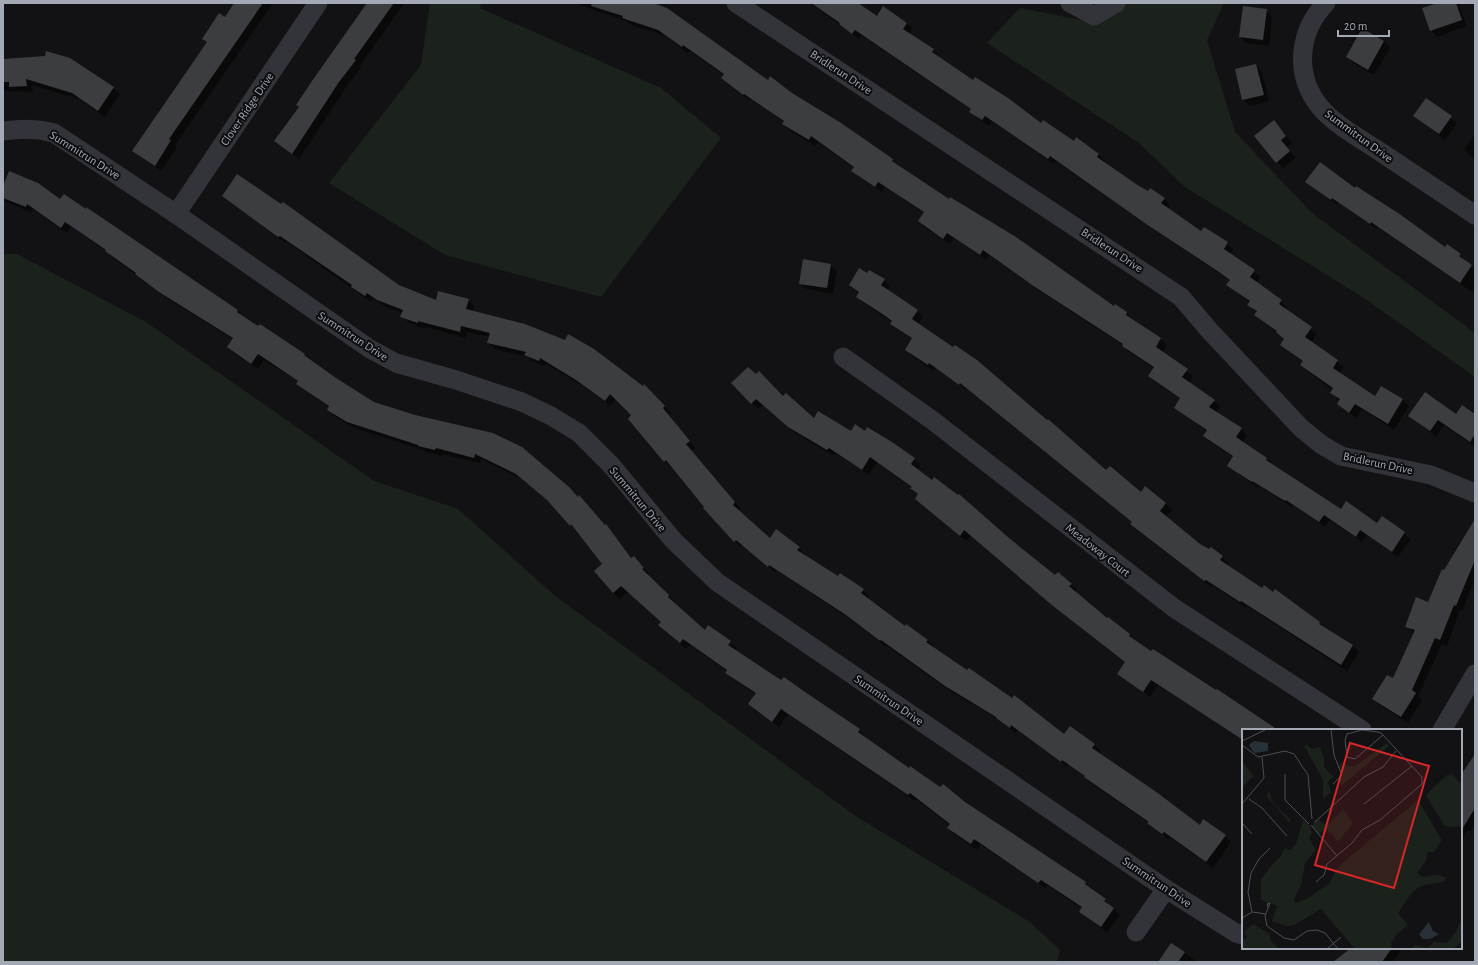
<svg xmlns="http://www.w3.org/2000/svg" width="1478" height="965" font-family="'Alegreya Sans',sans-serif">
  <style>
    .green { fill: #1a221b }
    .shadow { fill: #0007 }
    .building { fill: #3c3d41 }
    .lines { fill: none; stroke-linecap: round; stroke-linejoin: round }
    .minor { stroke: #333439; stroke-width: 19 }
    .labels { text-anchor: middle; stroke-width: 4; stroke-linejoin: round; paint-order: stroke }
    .street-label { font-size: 12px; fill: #a3a9b5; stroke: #0d0d0f }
    .inset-road { fill: none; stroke: #4c4e54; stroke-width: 1 }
    .view { fill: #d62828; fill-opacity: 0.15; stroke: #d62828; stroke-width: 2 }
    .inset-edge { fill: none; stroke: #a3a9b5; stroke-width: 2 }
  </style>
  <rect width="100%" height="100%" fill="#121214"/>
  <g class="green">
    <path d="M430,3H482L480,8L661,88L721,138L601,297L445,255L329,183L421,65Z"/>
    <path d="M1124,3H1224L1207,40L1235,132L1312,213L1475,333V377L1364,298L1185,187L1139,143L987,43L1020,8L1100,24Z"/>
    <path d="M3,254H17L146,322L374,481L458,509L554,595L857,817L1030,922L1060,950L1057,962H3Z"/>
  </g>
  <g class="shadow">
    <path d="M235,3H273L175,145L177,147L161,171L134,151L208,43L203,38L225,18Z"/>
    <path d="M367,3H404L360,66L361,67L345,89L299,159L276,141L300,108L313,81Z"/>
    <path d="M574,3H650L768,81L840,124L949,200L1114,307L1115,306L1127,313L1132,320L1161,339L1167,345L1162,353L1193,376L1189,383L1220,406L1216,413L1241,429L1247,435L1243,442L1273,464L1341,510L1377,524L1382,517L1411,539L1398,557L1367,535L1362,542L1330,520L1325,527L1293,505L1292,507L1259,486L1258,488L1228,466L1233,457L1210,442L1204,436L1207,431L1175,407L1181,399L1155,382L1149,376L1154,368L1129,352L1123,345L1040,291L989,255L986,260L954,238L950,244L925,227L919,221L924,213L885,187L882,192L859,177L853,171L854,168L818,142L815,146L789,130L783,124L784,122L751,99L750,101L728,84L722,78L724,75L690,51L688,53L665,36L651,30L650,31L629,24L626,21Z"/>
    <path d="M810,3H857L877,17L907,23L913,29L909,34L933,50L939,56L938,58L1042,124L1074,142L1077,139L1099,154L1105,161L1104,162L1138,187L1164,199L1170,205L1168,209L1202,232L1227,243L1233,249L1230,254L1260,277L1256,283L1281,301L1287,307L1285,309L1317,334L1311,343L1344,367L1339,374L1375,397L1382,387L1403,400L1409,406L1394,430L1362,409L1356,418L1344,410L1338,404L1340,401L1331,393L1333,390L1307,371L1301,365L1303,362L1281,345L1285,339L1256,315L1257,313L1249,305L1250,303L1227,285L1230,281L1227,278L1154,230L1056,161L1054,164L992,121L989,126L977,118L971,112L972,110L861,35L859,39Z"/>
    <path d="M1441,3H1458L1467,26L1437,37L1431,30Z"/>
    <path d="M1266,10L1272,17L1269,46L1246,43L1240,37Z"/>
    <path d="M1353,23L1384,41L1390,48L1374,75L1353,63L1347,57L1362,42Z"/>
    <path d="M69,59L113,88L120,94L105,117L79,99L32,85L33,92L3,91V60Z"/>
    <path d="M1256,65L1262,72L1269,101L1250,106L1243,100L1236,70Z"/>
    <path d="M1427,99L1457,123L1445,140L1415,116Z"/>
    <path d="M1280,128L1292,143L1287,147L1295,158L1283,168L1277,162Z"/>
    <path d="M1475,134V160L1464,150Z"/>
    <path d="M1307,181L1355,189L1445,248L1460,255L1465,262L1475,268V294L1378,227L1377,229L1339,203L1337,205Z"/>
    <path d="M3,188L60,200L86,210L87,209L238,311L244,317L304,354L336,379L373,403L415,416L492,434L606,525L632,559L634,557L640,563L649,574L647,576L675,602L673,603L724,649L726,650L731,643L737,648L735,651L859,730L865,736L864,738L909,769L965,803L1086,883L1120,915L1107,932L1087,918L1081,911L1083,909L1047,885L1045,888L981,845L977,850L954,834L948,828L950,825L916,799L915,801L788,714L779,727L755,710L749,704L756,694L732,679L726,673L727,671L690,645L686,649L666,631L662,623L628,592L619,599L595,571L604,564L577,530L551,503L524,480L481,459L480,463L442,454V456L425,452L423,450L354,428L334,416L328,410L329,407L304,390L298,384L299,382L264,360L258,369L234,353L228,347L233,339L167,298L112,257L106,251L71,227L67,233L33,209L32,213L6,202L3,199Z"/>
    <path d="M223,196L398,286L437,301L468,300L474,306L473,312L643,387L644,386L671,413L669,415L695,448L691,451L741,509L738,511L770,539L799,548L805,554L804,555L838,578L863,590L869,596L868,599L905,627L928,640L934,647L933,648L1064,735L1094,745L1101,751L1099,754L1200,826L1225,836L1231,842L1213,868L1170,837L1169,840L1149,823L1091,783L1086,777L1069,765L1067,767L1018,730L1016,733L999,720L952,692L887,646L886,647L853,621L776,570L775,572L743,545L741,547L735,541L672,466L671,467L665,461L633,415L616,399L611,406L583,386L546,364L545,366L532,361L528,357L495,349L488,343L490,337L467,332L466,338L425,327L424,329L408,322L402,316L403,313L384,306L373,299L371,302L286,241L285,243Z"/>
    <path d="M830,265L837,271L833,294L806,289L800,283Z"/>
    <path d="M867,274L884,280L890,286L887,291L917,311L923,317L918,325L1107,472L1141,493L1145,488L1166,504L1172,510L1166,517L1200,545L1209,550L1211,549L1222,557L1228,563L1227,566L1262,589L1274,593L1276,590L1326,629L1353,646L1359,652L1347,671L1247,606L1246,608L1212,585L1211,587L1137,530L1131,524L1132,522L967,388L966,390L936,368L934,371L912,356L906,350L913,339L898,330L893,323L864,303L858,297L860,294L850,285Z"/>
    <path d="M733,383L784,398L814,419L851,432H865L892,442L921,465L917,470L1056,576L1071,584L1077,590L1075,593L1107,620L1109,618L1130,635L1135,642L1273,728L1274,726L1280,730H1243V740L1158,685L1150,697L1119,674L1126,663L1061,612L971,536L966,541L923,505L919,495L912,488L877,462L869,475L835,453L834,456L795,433L763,405L758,409Z"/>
    <path d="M1456,415L1475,416V447L1444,425L1436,437L1410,416Z"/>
    <path d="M1475,534V580L1462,611L1460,610L1447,646L1442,644L1418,696L1422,700L1408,723L1380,705L1373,699L1393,680L1414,633L1406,626L1428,603L1444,571Z"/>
    <path d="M1475,756V825L1470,832L1468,830L1461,842V783Z"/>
    <path d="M1172,944L1198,962H1160Z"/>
    <path d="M1353,948H1403L1393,962H1334Z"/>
  </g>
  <g class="building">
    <path d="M234,3H263L169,139L171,140L155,166L132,151L207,42L202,39L219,13L225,17Z"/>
    <path d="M367,3H394L354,59L356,60L339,82L292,154L274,141L299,107L296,105L312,81Z"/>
    <path d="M592,3H653L667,8L768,80L770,76L792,93L841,123L893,159L892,161L949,199L950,197L1016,237L1114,306L1115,304L1127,312L1126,315L1161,338L1156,347L1188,369L1182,377L1215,400L1209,407L1242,428L1236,437L1267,458L1266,460L1341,509L1346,501L1377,523L1382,516L1405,532L1392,552L1360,530L1356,537L1324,515L1319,522L1286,500L1285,501L1252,481V482L1227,466L1233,456L1203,436L1207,430L1174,408L1180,398L1148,376L1154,367L1122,346L1123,344L1032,285L983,250L980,255L947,233L943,239L918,221L924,212L878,182L875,187L851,171L854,167L811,136L809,140L782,124L784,121L744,94L743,95L721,78L724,74L683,45L682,47L658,30L622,18L623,16L591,6Z"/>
    <path d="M811,3H858L877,16L883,6L907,23L903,29L934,49L932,52L973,80L975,77L1008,98L1041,123L1043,120L1074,141L1076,137L1099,154L1097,157L1139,186L1148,191L1150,188L1165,198L1161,203L1201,231L1204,227L1228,242L1224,249L1255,270L1250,277L1282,300L1279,304L1312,327L1305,337L1338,360L1333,368L1375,396L1381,386L1403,399L1388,424L1355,404L1349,413L1337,404L1340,399L1330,393L1333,388L1300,365L1303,361L1280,345L1284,339L1276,332L1277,331L1254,315L1257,311L1247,305L1250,301L1226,285L1230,280L1219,272L1146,224L1050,156L1048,159L985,116L982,120L969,112L971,109L855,30L852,34L839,24L840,23Z"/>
    <path d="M1438,3H1456L1462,20L1430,31L1422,8Z"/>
    <path d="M1243,6L1267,9L1263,40L1239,37Z"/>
    <path d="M1362,28L1384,41L1368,70L1346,57Z"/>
    <path d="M46,51L70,58L114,87L98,111L72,93L26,79L27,86L9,87V82H3V59L45,56Z"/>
    <path d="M1256,64L1264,95L1242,100L1235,69Z"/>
    <path d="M1426,98L1452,116L1439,134L1413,116Z"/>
    <path d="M1274,120L1286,136L1281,140L1290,151L1276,163L1254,136Z"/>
    <path d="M1320,162L1355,188L1356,186L1401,215L1445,247L1447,244L1461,254L1459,256L1472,265L1460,283L1371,222L1370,224L1332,198L1331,200L1305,182Z"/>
    <path d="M9,171L38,183L60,199L64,194L86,209V207L238,310L237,312L258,326L260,324L305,354L304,355L336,378L374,402L415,415L493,433L522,447L569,487L578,497L579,495L605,525L606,524L631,558L634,556L644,568L642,569L669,595L668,597L705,630L708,625L731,641L728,645L781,680L784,677L805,692L860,729L858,732L909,768L910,766L940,787L943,784L965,802L1086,882L1085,884L1106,899L1104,901L1114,908L1101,927L1079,912L1082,907L1041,880L1038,883L974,839L971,844L947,828L950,824L910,793L908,795L781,709L772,722L748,704L756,693L725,673L727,670L683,639L680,643L658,625L661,622L621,586L613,593L594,571L602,564L571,524L570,526L547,500L516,474L475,454L474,458L436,448L435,450L418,446V445L347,422L327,410L329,406L296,384L298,381L258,354L251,364L227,347L233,338L159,292L135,274L136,273L105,251L106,250L65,222L61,228L27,204L26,207L3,198V186Z"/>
    <path d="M237,174L281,204L283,202L399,285L436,300L438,291L469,299L466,309L525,324L565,340L568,334L594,349L643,386L644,384L665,406L663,408L690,441L686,444L735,502L733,505L770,538L776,529L800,547L797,550L838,576L840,573L864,589L861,593L905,626L906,624L928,640L926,642L967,670L969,668L1012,698L1014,695L1064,734L1070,726L1095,744L1092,748L1155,791L1200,825L1203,819L1226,835L1206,862L1164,832L1162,834L1147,823L1149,822L1084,777L1085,776L1062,760L1061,762L1011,725L1010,728L996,718V717L945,686L881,640L880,641L846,615L769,565L768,567L736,540L734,542L703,508L704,507L666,460L664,462L628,419L631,415L610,394L605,401L576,380L540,358L539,361L524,355L526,352L487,343L490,333L461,326L460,332L418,321V323L400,317L403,310L377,300L367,293L365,296L351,287L352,285L280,236L278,237L222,196Z"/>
    <path d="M803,259L831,264L827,288L799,284Z"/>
    <path d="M859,268L867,273L869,270L885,279L881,285L918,310L912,319L953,347L955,345L977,360L1047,420L1048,419L1106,470L1110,466L1141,492L1145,486L1166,503L1160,511L1200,544L1209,549L1211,547L1223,556L1220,560L1262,588L1264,585L1273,592L1275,589L1320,622L1319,624L1353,645L1341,665L1241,601L1240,602L1206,580L1204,581L1130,524L1132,522L960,383L959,385L929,363L928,365L905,350L912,338L890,324L892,321L881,313L856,297L859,292L849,285Z"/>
    <path d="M748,367L756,374L759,371L783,396L786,393L814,418L818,411L851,431L855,424L865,431L867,427L892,442L915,458L911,464L932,480L934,477L958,495L959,494L1009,538L1055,575L1058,572L1072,584L1069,586L1107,618L1108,617L1130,634L1129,636L1151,651L1153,649L1216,690L1217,689L1278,730H1243V740L1151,680L1143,692L1117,674L1125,662L1053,606L964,530L960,536L915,499L918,494L910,488L912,487L870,457L862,470L829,448L827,450L788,427L756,399L751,404L731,383Z"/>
    <path d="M1425,392L1456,414L1462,405L1475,414V434L1470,442L1438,420L1430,431L1408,416Z"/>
    <path d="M1475,519V560L1456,606L1454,605L1440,640L1435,638L1412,690L1416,693L1401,717L1372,699L1387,675L1393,678L1415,630L1405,627L1416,597L1428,602L1442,569L1444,570Z"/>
    <path d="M1475,754V808L1461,831V775Z"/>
    <path d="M1171,943L1185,952L1178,962H1158Z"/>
    <path d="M1351,948H1392L1382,962H1333Z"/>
  </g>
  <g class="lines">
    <g class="minor">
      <path d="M736,3L1181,297L1209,330L1301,428L1322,445L1341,456L1431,475L1475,493"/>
      <path d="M1070,3L1094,16L1116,3"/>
      <path d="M1326,3C1298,32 1294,75 1320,107C1335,125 1358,137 1376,149C1409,171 1442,193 1475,215"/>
      <path d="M3,131C21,129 36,128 54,133L176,214L370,349L396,363L456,380L522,402L551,416L579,433L612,466L673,540L717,582L1166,889L1236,933L1243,935"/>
      <path d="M176,214L318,3"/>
      <path d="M843,357L932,420L1174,608L1362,730"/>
      <path d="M1442,730L1475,674"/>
      <path d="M1136,932L1166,889"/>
    </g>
  </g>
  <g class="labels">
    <g class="street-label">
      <text transform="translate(841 72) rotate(33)" y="4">Bridlerun Drive</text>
      <text transform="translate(247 109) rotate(-56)" y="4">Clover Ridge Drive</text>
      <text transform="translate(1359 136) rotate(36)" y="4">Summitrun Drive</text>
      <text transform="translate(85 155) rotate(32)" y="4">Summitrun Drive</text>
      <text transform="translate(1112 250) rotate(33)" y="4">Bridlerun Drive</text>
      <text transform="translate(353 336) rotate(33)" y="4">Summitrun Drive</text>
      <text transform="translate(1378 463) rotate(12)" y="4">Bridlerun Drive</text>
      <text transform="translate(638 499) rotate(50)" y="4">Summitrun Drive</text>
      <text transform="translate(1098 550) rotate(38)" y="4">Meadoway Court</text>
      <text transform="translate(889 700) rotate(34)" y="4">Summitrun Drive</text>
      <text transform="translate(1157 882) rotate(34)" y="4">Summitrun Drive</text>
    </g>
  </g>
  <g transform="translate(1242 729)">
    <rect width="220" height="220" fill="#121214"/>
    <path d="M145,14L147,17L100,56L97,52L101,46L97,37L100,33L105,37H113ZM65,16L70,20L78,18L82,29V37L87,44L92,47L86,53L89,63L81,70V51L64,20L62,17ZM0,32L12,47L0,58ZM210,45L220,56V97L207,98L202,96L184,66L205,46ZM27,61L31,74L49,91L48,94L25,68ZM176,71L200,111L192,123H186L184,132L175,144L180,148L195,146L204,149L201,153L182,156L171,162L156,184L166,196L156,204L149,214L150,220H113L79,180L52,196L45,197L30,192L35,177L28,174L26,177L27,174L19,171V150L36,129H38L42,120L49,121L54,115L61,91L67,95L70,104L67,109L74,121L63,134L59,156L52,170L53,174L64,170L87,155L94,141L103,132ZM101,80L111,94L96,113L88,103L83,101L76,105L70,97L73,91H77L85,97ZM220,189V212L211,220H169L173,216L186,219L192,213L205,214L214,203ZM11,195L28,205V211L37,220H0V212L5,208L2,203Z" fill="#1a221b"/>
    <path d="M12,12L26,14V22L12,24L7,16ZM187,193L191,202L197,205L188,210H181L177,205Z" fill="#283138"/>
    <path class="inset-road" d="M89,0L92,26L100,46L91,55M0,12L25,0M0,16L16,28L43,22L52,25L66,46L70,90M43,45V71L67,95M7,70L20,79L45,107M0,75L22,49L20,28M122,75L170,37M73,93L122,48L141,38L154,22M0,94L10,105M69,96L95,127M74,153L82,146L85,135L110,114L120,101L138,91L180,55V48L139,4L136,3L120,1L105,5L103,11L105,28L113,30L141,6M26,178L25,175L28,174L23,187L25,197L42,209L52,211L65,202L75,201L83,204L96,220M10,183L6,163L9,144L17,130L28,119M0,189L10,183L24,185M85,220L99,208"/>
    <path class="view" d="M108,14L187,37L152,159L73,136Z"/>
    <rect width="220" height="220" class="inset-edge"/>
  </g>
  <rect width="1478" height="965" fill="none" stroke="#a3a9b5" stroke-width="8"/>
  <path d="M1338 30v6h51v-6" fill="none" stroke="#a3a9b5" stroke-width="2"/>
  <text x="1344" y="30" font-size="12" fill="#a3a9b5" stroke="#0d0d0f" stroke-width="3" paint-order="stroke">20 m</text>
</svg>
